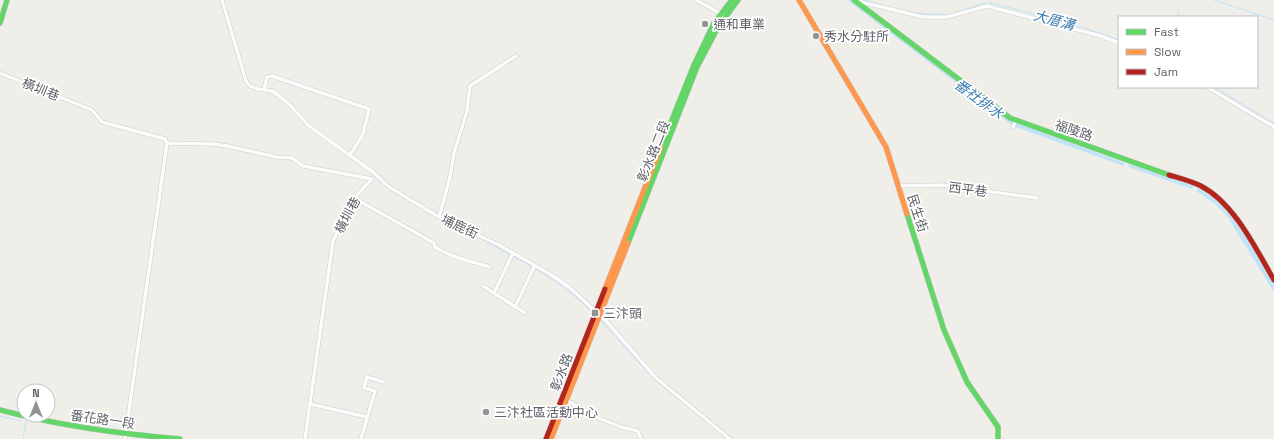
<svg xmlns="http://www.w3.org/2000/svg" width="1274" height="439" font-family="'Space Grotesk','Noto Sans TC',sans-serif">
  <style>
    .water { fill: #bfe4f8 }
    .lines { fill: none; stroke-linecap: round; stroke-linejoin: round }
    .stream { stroke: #bfe4f8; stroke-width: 1 }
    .canal { stroke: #bfe4f8; stroke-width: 3.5 }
    .street-casing { stroke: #ccc; stroke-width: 4.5 }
    .fast-casing { stroke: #cbcbca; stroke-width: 6 }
    .slow-casing { stroke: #cbcbca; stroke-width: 6 }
    .jam-casing { stroke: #cbcbca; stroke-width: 6 }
    .street { stroke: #fdfcfc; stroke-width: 3.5 }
    .fast { stroke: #63d668; stroke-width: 5 }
    .slow { stroke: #ff974d; stroke-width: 5 }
    .jam { stroke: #b3261e; stroke-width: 5 }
    .poi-dot { fill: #919495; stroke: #fff; stroke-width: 1.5 }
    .labels { text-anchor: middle; stroke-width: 3.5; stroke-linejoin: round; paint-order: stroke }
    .poi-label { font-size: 13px; fill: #5e6368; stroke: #fff; text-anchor: start }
    .street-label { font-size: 13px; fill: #5e6368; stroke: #fff }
    .water-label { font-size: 14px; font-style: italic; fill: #3c7baf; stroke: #fff }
  </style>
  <rect width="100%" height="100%" fill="#efeee9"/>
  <g class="water">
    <path d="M876,19L1013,122L1012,125L873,20Z"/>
    <path d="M1016,123L1125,163L1124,166L1015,127Z"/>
    <path d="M1129,164L1194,186L1192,189L1128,167Z"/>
    <path d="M1198,188C1234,208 1253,251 1274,285V292L1227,216L1214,203L1196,191Z"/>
  </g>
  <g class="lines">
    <g class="stream">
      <path d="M865,0L885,6"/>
      <path d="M1214,0L1274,20"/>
      <path d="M988,2L1083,27L1119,40"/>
      <path d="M957,12L985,3"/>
      <path d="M915,13L950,15"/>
      <path d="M1177,17L1179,10"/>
      <path d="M1214,87L1274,123"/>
      <path d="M482,239L510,255"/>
      <path d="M513,256C542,272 571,290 593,313"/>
      <path d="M600,320L653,378L712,426"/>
      <path d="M0,416L21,421"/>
      <path d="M23,439L26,422"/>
    </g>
    <path class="canal" d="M850,0L878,21"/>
    <g class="street-casing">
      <g id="street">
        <path d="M222,0L246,81L250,86L258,89L272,91L287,102L309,126L373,172L389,187L439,217L499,245L550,274L569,287L607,322L655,377L730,439"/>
        <path d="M696,0L723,15"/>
        <path d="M857,1L923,17H947L987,6L1101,36L1119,43"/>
        <path d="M0,73L92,110L102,122L165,139L167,143L213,144L227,146L276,157L292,158L303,166L372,179L354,198L333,241L305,439"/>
        <path d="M1207,87L1274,127"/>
        <path d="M264,89L267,77L272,76L369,109L363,134L350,155"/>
        <path d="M1013,127L1016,120"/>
        <path d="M898,186L942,185L1037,198"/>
        <path d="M354,198L434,243L435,247C452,258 471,261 490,267"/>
        <path d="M439,217L450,177L454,153L467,111L470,86L516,56"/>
        <path d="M483,286L525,313"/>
        <path d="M494,293L513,253"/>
        <path d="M515,307L535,265"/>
        <path d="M566,400L596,417L621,427L638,431L641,439"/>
        <path d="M310,404L367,417"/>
        <path d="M125,439L167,143"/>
        <path d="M361,439L375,391L364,388L367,377L384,382"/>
      </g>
    </g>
    <g class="fast-casing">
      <g id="fast">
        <path d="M854,0L1010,118L1169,175"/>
        <path d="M0,23L7,0"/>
        <path d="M661,147L694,65L714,23L732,0"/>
        <path d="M907,214L944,330L967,382L998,427V439"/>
        <path d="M628,243L697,67L718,27L738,0"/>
        <path d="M0,410C59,426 119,434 180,439"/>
      </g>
    </g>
    <g class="slow-casing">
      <g id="slow">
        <path d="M799,0L886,147L907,214"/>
        <path d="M605,289L661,147"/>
        <path d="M551,439L628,243"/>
      </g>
    </g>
    <g class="jam-casing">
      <g id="jam">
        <path d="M1169,175C1179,178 1191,181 1201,186C1234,203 1256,249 1274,280"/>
        <path d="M546,439L605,289"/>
      </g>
    </g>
    <use href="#street" class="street"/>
    <use href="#fast" class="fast"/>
    <use href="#slow" class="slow"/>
    <use href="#jam" class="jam"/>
  </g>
  <g class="poi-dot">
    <circle cx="705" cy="24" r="4"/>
    <circle cx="816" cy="36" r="4"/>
    <rect x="591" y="309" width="8" height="8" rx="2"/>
    <circle cx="486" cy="412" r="4"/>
  </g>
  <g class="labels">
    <g class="poi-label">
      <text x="713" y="29">通和車業</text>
      <text x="824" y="41">秀水分駐所</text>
      <text x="603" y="318">三汴頭</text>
      <text x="494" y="417">三汴社區活動中心</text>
    </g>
    <g class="street-label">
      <text transform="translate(41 89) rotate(22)" y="5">橫圳巷</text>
      <text transform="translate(1074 130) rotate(19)" y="5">福陵路</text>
      <text transform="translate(653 151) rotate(-68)" y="5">彰水路二段</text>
      <text transform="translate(968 189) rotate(7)" y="5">西平巷</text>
      <text transform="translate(918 213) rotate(72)" y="5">民生街</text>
      <text transform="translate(347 215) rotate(-62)" y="5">橫圳巷</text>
      <text transform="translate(460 226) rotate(25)" y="5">埔鹿街</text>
      <text transform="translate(561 372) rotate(-69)" y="5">彰水路</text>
      <text transform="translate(103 419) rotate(8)" y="5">番花路一段</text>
    </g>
    <g class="water-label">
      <text transform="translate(1054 20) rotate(15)" y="5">大厝溝</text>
      <text transform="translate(979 99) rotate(36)" y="5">番社排水</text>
    </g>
  </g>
  <rect x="1118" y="16" width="140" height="72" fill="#ffffff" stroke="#bfc1c3"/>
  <rect x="1126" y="29" width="20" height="6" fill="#63d668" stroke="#bfc1c3"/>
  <text x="1154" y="36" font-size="12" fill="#5e6368">Fast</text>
  <rect x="1126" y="49" width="20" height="6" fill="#ff974d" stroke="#bfc1c3"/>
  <text x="1154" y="56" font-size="12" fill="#5e6368">Slow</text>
  <rect x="1126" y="69" width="20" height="6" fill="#b3261e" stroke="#bfc1c3"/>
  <text x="1154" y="76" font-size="12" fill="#5e6368">Jam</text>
  <g transform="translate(36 403)"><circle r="19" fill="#ffffff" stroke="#bfc1c3"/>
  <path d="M0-3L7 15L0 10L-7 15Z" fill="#919495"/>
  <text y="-6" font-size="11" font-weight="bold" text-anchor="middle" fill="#5e6368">N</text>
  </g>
</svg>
